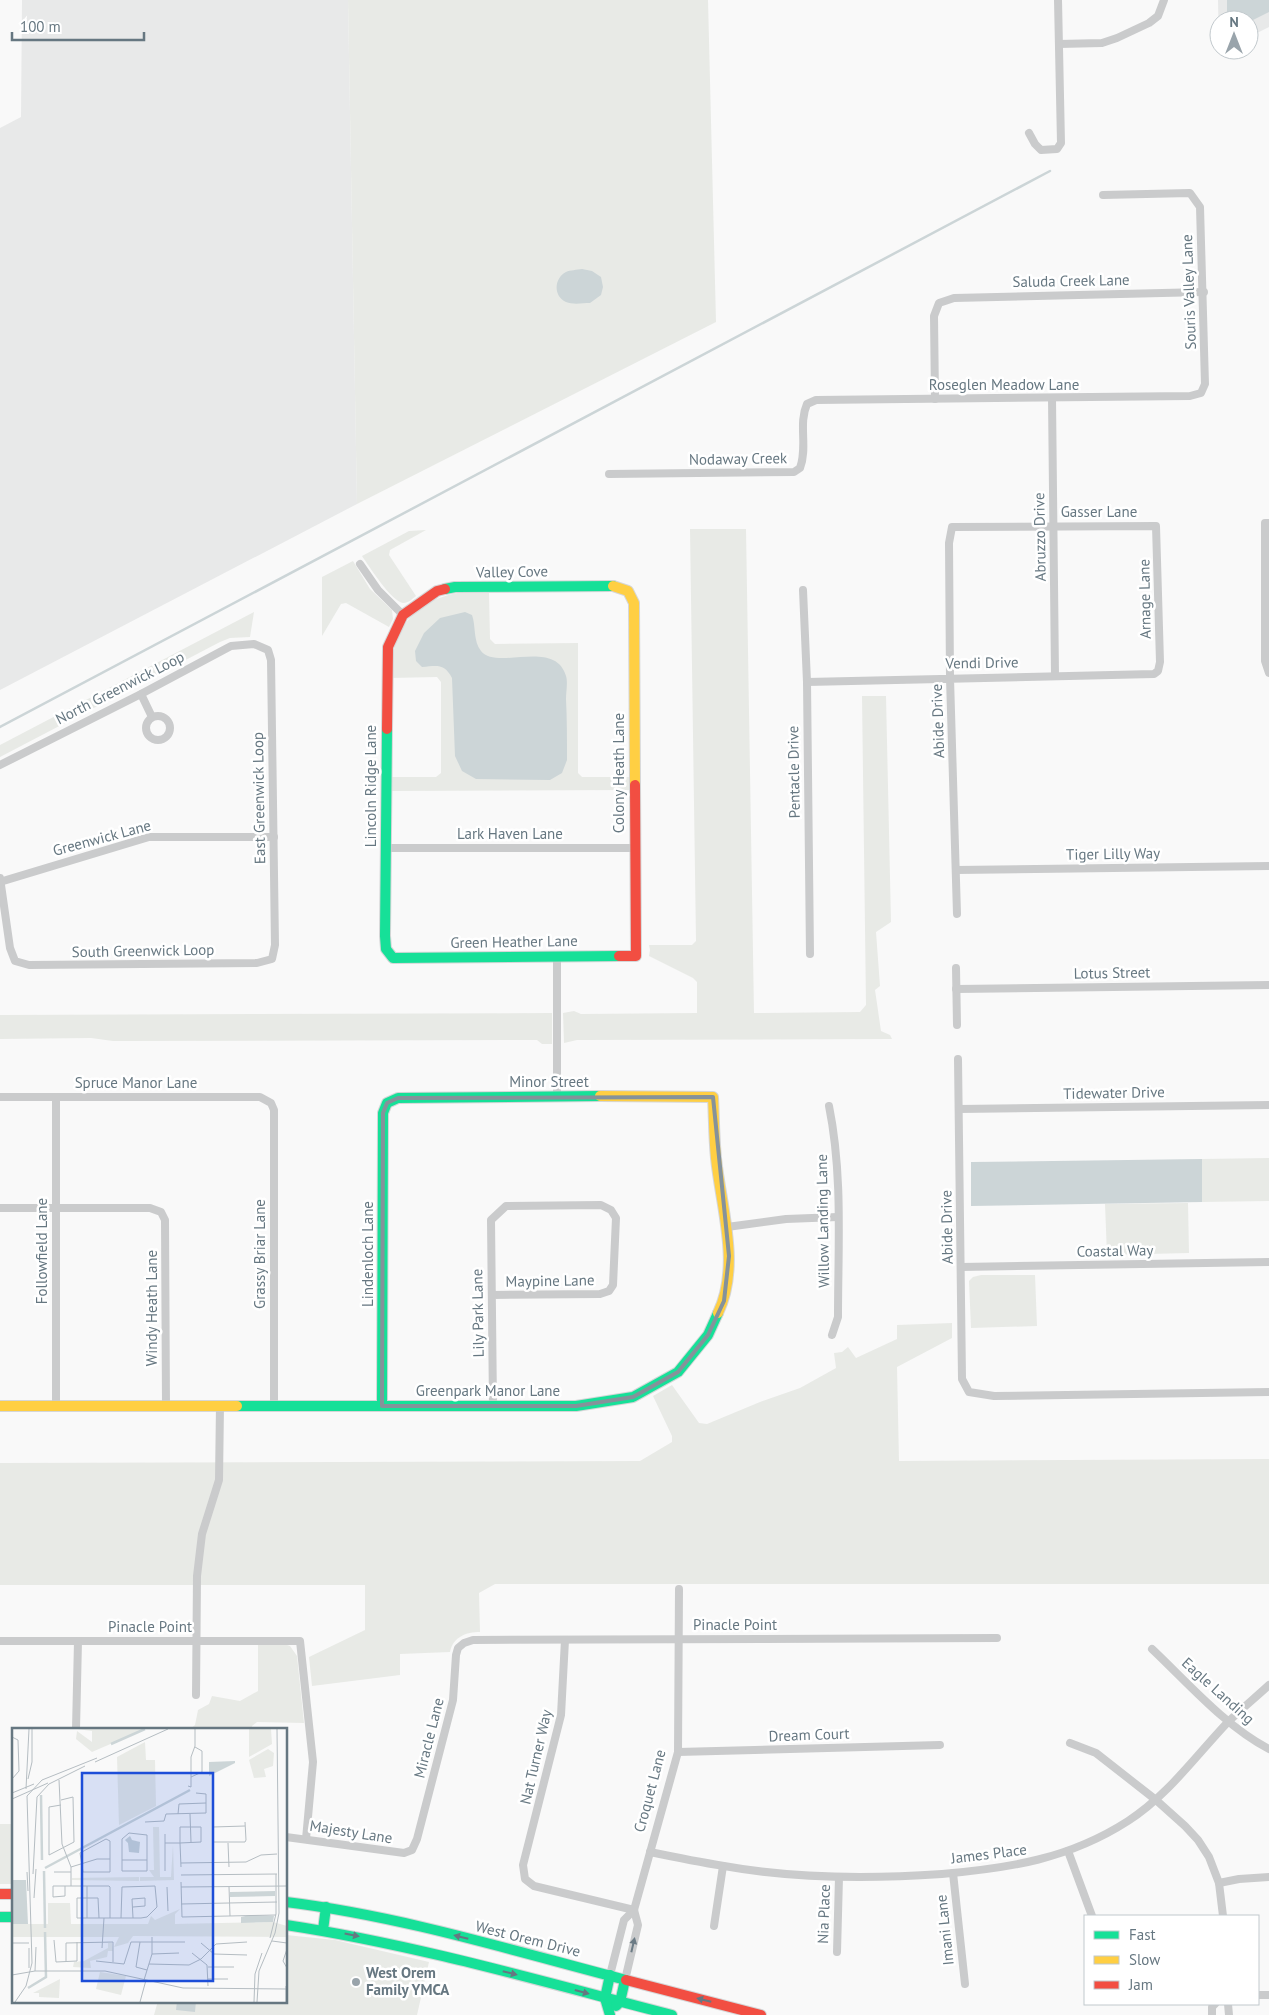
<svg xmlns="http://www.w3.org/2000/svg" width="1269" height="2015" font-family="'PT Sans',sans-serif">
  <style>
    .built { fill: #e8e9e9 }
    .green { fill: #e8eae6 }
    .water { fill: #ccd5d7 }
    .lines { fill: none; stroke-linecap: round; stroke-linejoin: round }
    .stream { stroke: #ccd5d7; stroke-width: 2.5 }
    .fast-casing { stroke: #d5d6d7; stroke-width: 12 }
    .slow-casing { stroke: #d5d6d7; stroke-width: 12 }
    .jam-casing { stroke: #d5d6d7; stroke-width: 12 }
    .street { stroke: #cacbcc; stroke-width: 8 }
    .fast { stroke: #16e098; stroke-width: 10 }
    .slow { stroke: #ffcf43; stroke-width: 10 }
    .jam { stroke: #f24e42; stroke-width: 10 }
    .oneway { fill: #667781 }
    .oneway2 { fill: #6b7b85 }
    .marked { fill: none; stroke: #85929a; stroke-width: 4; stroke-linejoin: round }
    .poi-dot { fill: #99a4ab; stroke: #fff; stroke-width: 2 }
    .labels { text-anchor: middle; stroke-width: 5; stroke-linejoin: round; paint-order: stroke }
    .street-label { font-size: 15px; fill: #667781; stroke: #fff }
    .poi-label { font-size: 15px; font-weight: bold; fill: #667781; stroke: #fff; text-anchor: start }
    .inset-river { fill: none; stroke: #ccd5d7; stroke-width: 2.5 }
    .inset-road { fill: none; stroke: #b5bdc2; stroke-width: 1 }
    .view { fill: #1d4ed8; fill-opacity: 0.15; stroke: #1d4ed8; stroke-width: 2.5 }
    .inset-edge { fill: none; stroke: #667781; stroke-width: 2.5 }
  </style>
  <rect width="100%" height="100%" fill="#f9f9f9"/>
  <g class="built">
    <path d="M22,0H348L357,504L0,690V128L21,117Z"/>
    <path d="M1218,0H1269V27L1249,37V20H1219V50H1225L1219,53Z"/>
  </g>
  <g class="green">
    <path d="M348,0H708L716,322L357,504Z"/>
    <path d="M690,529H746L754,1013L860,1012L866,1005L862,696H886L891,922L876,932L880,986L875,990L881,1031L890,1035L892,1039L577,1040L564,1043L563,1013L574,1011L581,1014L697,1013V982L693,978L649,956L650,950L649,945H692L696,941Z"/>
    <path d="M426,530L390,550L389,555L416,596C412,599 409,603 403,603C391,601 369,566 362,556L409,531Z"/>
    <path d="M353,561L370,589L392,610L393,619L389,627L346,603L341,604L322,636V577Z"/>
    <path d="M457,593H489L490,639L495,644L578,643V773L582,777H629V790L390,791L391,777H436L441,773V682L437,677L390,678C392,633 410,602 457,593Z"/>
    <path d="M254,612L250,637L230,638L220,642L0,757V745Z"/>
    <path d="M552,1013V1044H542L537,1040H523L113,1041L91,1038L0,1039V1015Z"/>
    <path d="M1269,1158V1201L1202,1202V1159Z"/>
    <path d="M1188,1203L1189,1253L1107,1255L1105,1204Z"/>
    <path d="M981,1275H1035L1037,1326L971,1328L969,1281L973,1277Z"/>
    <path d="M952,1323V1338L897,1367L899,1461L1269,1459V1584H495L479,1593L480,1632C466,1632 453,1637 450,1652L400,1654V1675L312,1686L309,1657L365,1630V1585H0V1463L640,1461L672,1442V1436L653,1396L672,1385L699,1423L707,1424L760,1402L800,1388L836,1368L834,1353L842,1352L848,1347L856,1358L897,1339V1325Z"/>
    <path d="M284,1644L290,1646L297,1656L304,1723L257,1722L252,1726V1729H190L195,1725L198,1710L209,1704L212,1696L240,1701L258,1691V1645Z"/>
    <rect x="0" y="1824" width="14" height="60"/>
    <path d="M286,1935L335,1940L429,1962L417,2015H154L158,2001H286Z"/>
  </g>
  <g class="water">
    <path d="M1227,0H1269V12L1249,22V20H1227Z"/>
    <path d="M582,269L592,271L601,277L603,287L601,295L590,303C583,303 573,305 566,302C553,296 554,278 566,272C570,270 577,270 582,269Z"/>
    <path d="M465,612L472,615C476,626 473,641 481,651C497,671 555,638 566,676C568,682 566,692 566,699C567,719 567,739 567,760L562,773L550,780L476,779L462,771L455,756L452,678C444,663 437,666 422,667L416,661L415,651L424,633L440,618Z"/>
    <path d="M1202,1159V1202L971,1206V1162Z"/>
    <path d="M177,2001H196L195,2012L176,2010Z"/>
  </g>
  <g class="lines">
    <path class="stream" d="M0,727L1050,171"/>
    <g class="fast-casing">
      <g id="fast">
        <path d="M445,589L455,587L613,586"/>
        <path d="M387,729L385,936L386,949L393,958L619,956"/>
        <path d="M237,1406H576L633,1397L678,1372L708,1335L718,1313"/>
        <path d="M382,1406L383,1113L387,1103L398,1098L600,1096"/>
        <path d="M286,1902C401,1916 514,1951 626,1980"/>
        <path d="M0,1917H14"/>
        <path d="M286,1925C417,1945 544,1982 672,2015"/>
        <path d="M323,1930L326,1907"/>
        <path d="M610,1975L605,1998L610,2015"/>
        <path d="M616,2006L620,2002L625,1980"/>
      </g>
    </g>
    <g class="slow-casing">
      <g id="slow">
        <path d="M613,586L628,591L634,603L635,785"/>
        <path d="M600,1096L713,1097C714,1117 714,1138 716,1158C721,1208 741,1265 718,1313"/>
        <path d="M0,1406H237"/>
      </g>
    </g>
    <g class="jam-casing">
      <g id="jam">
        <path d="M387,729L388,647L403,615L437,591L445,589"/>
        <path d="M619,956H636L635,785"/>
        <path d="M0,1894H14"/>
        <path d="M626,1980L761,2015"/>
      </g>
    </g>
    <g class="street">
      <path d="M1059,44L1102,43L1117,38L1149,23L1158,16L1164,0"/>
      <path d="M1029,133L1035,144L1041,150L1057,149L1061,143L1058,0"/>
      <path d="M1052,398L1055,675"/>
      <path d="M935,399L934,316L939,303L954,298L1204,292"/>
      <path d="M609,474L794,472L800,468C808,447 798,424 807,404L816,400L1190,396L1201,393L1205,384L1200,207L1190,193L1103,195"/>
      <path d="M1269,523H1265V661L1269,673"/>
      <path d="M360,564L378,590L403,615"/>
      <path d="M803,590L807,682L810,954"/>
      <path d="M807,682L1154,674L1158,671L1160,662L1156,526L952,527L949,543L950,678L957,914"/>
      <path d="M141,694L152,717"/>
      <circle cx="158" cy="728" r="12"/>
      <path d="M0,765L141,694L231,646L254,644L268,650L271,660L275,945L272,959L257,963L29,965L15,961L10,948L0,878"/>
      <path d="M386,848H634"/>
      <path d="M956,870L1269,866"/>
      <path d="M0,882L149,837H274"/>
      <path d="M956,968L957,1025"/>
      <path d="M956,989L1269,985"/>
      <path d="M958,1059L962,1379L969,1392L994,1396L1269,1392"/>
      <path d="M557,1096V957"/>
      <path d="M0,1097H260L271,1103L274,1110V1406"/>
      <path d="M56,1097V1406"/>
      <path d="M829,1106C843,1175 838,1246 838,1317L832,1335"/>
      <path d="M959,1109L1269,1105"/>
      <path d="M0,1208H150L161,1212L165,1220L166,1406"/>
      <path d="M727,1227L786,1219L838,1217"/>
      <path d="M961,1267L1269,1262"/>
      <path d="M492,1295L600,1294L609,1291L613,1285L616,1218L611,1210L601,1205L506,1206L491,1220L493,1406"/>
      <path d="M565,1640L561,1715L523,1865L525,1879L534,1886L634,1910"/>
      <path d="M0,1641H300L313,1762L306,1839"/>
      <path d="M1152,1649C1187,1682 1226,1727 1269,1749"/>
      <path d="M196,1695L197,1576L202,1534L219,1480L220,1405"/>
      <path d="M76,1729L78,1641"/>
      <path d="M1070,1743L1096,1753L1156,1800L1185,1826L1198,1840L1209,1857L1219,1883L1223,1916"/>
      <path d="M678,1752L940,1745"/>
      <path d="M286,1837L404,1853L412,1850L417,1839L453,1700L456,1655L458,1648L464,1643L473,1640L997,1638"/>
      <path d="M1068,1851L1092,1916"/>
      <path d="M650,1852C674,1857 699,1862 724,1866C796,1879 869,1879 942,1874C1010,1868 1069,1859 1128,1821C1167,1796 1195,1757 1227,1723C1240,1710 1255,1698 1269,1685"/>
      <path d="M953,1873L965,1984"/>
      <path d="M1219,1883L1239,1879L1269,1877"/>
      <path d="M714,1926L723,1866"/>
      <path d="M837,1952L839,1877"/>
      <path d="M610,1975L624,1920L634,1910"/>
      <path d="M625,1980L638,1925L634,1910L678,1752L679,1589"/>
      <path d="M1258,1995H1269"/>
      <path d="M1228,2004L1229,2015"/>
      <path d="M1212,2015V2007L1215,2004"/>
    </g>
    <use href="#fast" class="fast"/>
    <use href="#slow" class="slow"/>
    <use href="#jam" class="jam"/>
  </g>
  <defs><path id="oneway-solid" d="M-6-.8H1V-3.2L6.5 0L1 3.2V.8H-6Z" transform="scale(1.25)"/></defs>
  <g class="oneway">
    <use href="#oneway-solid" transform="translate(352 1935) rotate(11)"/>
    <use href="#oneway-solid" transform="translate(461 1937) rotate(-166)"/>
    <use href="#oneway-solid" transform="translate(510 1973) rotate(14)"/>
    <use href="#oneway-solid" transform="translate(582 1992) rotate(15)"/>
    <use href="#oneway-solid" transform="translate(704 2000) rotate(-166)"/>
  </g>
  <use class="oneway2" href="#oneway-solid" transform="translate(633 1945) rotate(-77)"/>
  <path class="marked" d="M713,1097L729,1256L724,1301L708,1335L678,1372L633,1397L576,1406H382L383,1113L387,1103L398,1098Z"/>
  <circle class="poi-dot" cx="356" cy="1982" r="5"/>
  <g class="labels">
    <g class="street-label">
      <text transform="translate(1071 281) rotate(-1)" y="5">Saluda Creek Lane</text>
      <text transform="translate(1189 292) rotate(-92)" y="5">Souris Valley Lane</text>
      <text x="1004" y="390">Roseglen Meadow Lane</text>
      <text transform="translate(738 459) rotate(-1)" y="5">Nodaway Creek</text>
      <text x="1099" y="517">Gasser Lane</text>
      <text transform="translate(1040 537) rotate(-91)" y="5">Abruzzo Drive</text>
      <text transform="translate(512 572) rotate(-1)" y="5">Valley Cove</text>
      <text transform="translate(1145 599) rotate(-91)" y="5">Arnage Lane</text>
      <text transform="translate(982 663) rotate(-1)" y="5">Vendi Drive</text>
      <text transform="translate(120 688) rotate(-27)" y="5">North Greenwick Loop</text>
      <text transform="translate(938 721) rotate(-92)" y="5">Abide Drive</text>
      <text transform="translate(794 772) rotate(-91)" y="5">Pentacle Drive</text>
      <text transform="translate(619 773) rotate(-90)" y="5">Colony Heath Lane</text>
      <text transform="translate(371 786) rotate(-90)" y="5">Lincoln Ridge Lane</text>
      <text transform="translate(259 798) rotate(-91)" y="5">East Greenwick Loop</text>
      <text x="510" y="839">Lark Haven Lane</text>
      <text transform="translate(102 838) rotate(-15)" y="5">Greenwick Lane</text>
      <text transform="translate(1113 854) rotate(-1)" y="5">Tiger Lilly Way</text>
      <text transform="translate(514 942) rotate(-1)" y="5">Green Heather Lane</text>
      <text transform="translate(143 951) rotate(-1)" y="5">South Greenwick Loop</text>
      <text transform="translate(1112 973) rotate(-1)" y="5">Lotus Street</text>
      <text x="549" y="1087">Minor Street</text>
      <text x="136" y="1088">Spruce Manor Lane</text>
      <text transform="translate(1114 1093) rotate(-1)" y="5">Tidewater Drive</text>
      <text transform="translate(823 1221) rotate(-91)" y="5">Willow Landing Lane</text>
      <text transform="translate(947 1227) rotate(-91)" y="5">Abide Drive</text>
      <text transform="translate(42 1251) rotate(-90)" y="5">Followfield Lane</text>
      <text transform="translate(1115 1251) rotate(-1)" y="5">Coastal Way</text>
      <text transform="translate(260 1254) rotate(-90)" y="5">Grassy Briar Lane</text>
      <text transform="translate(368 1254) rotate(-90)" y="5">Lindenloch Lane</text>
      <text transform="translate(550 1281) rotate(-1)" y="5">Maypine Lane</text>
      <text transform="translate(152 1308) rotate(-90)" y="5">Windy Heath Lane</text>
      <text transform="translate(478 1313) rotate(-91)" y="5">Lily Park Lane</text>
      <text x="488" y="1396">Greenpark Manor Lane</text>
      <text x="735" y="1630">Pinacle Point</text>
      <text x="150" y="1632">Pinacle Point</text>
      <text transform="translate(1218 1691) rotate(42)" y="5">Eagle Landing</text>
      <text transform="translate(809 1735) rotate(-2)" y="5">Dream Court</text>
      <text transform="translate(429 1738) rotate(-76)" y="5">Miracle Lane</text>
      <text transform="translate(536 1757) rotate(-77)" y="5">Nat Turner Way</text>
      <text transform="translate(650 1791) rotate(-75)" y="5">Croquet Lane</text>
      <text transform="translate(351 1832) rotate(9)" y="5">Majesty Lane</text>
      <text transform="translate(989 1854) rotate(-7)" y="5">James Place</text>
      <text transform="translate(824 1914) rotate(-88)" y="5">Nia Place</text>
      <text transform="translate(945 1930) rotate(-96)" y="5">Imani Lane</text>
      <text transform="translate(528 1939) rotate(14)" y="5">West Orem Drive</text>
    </g>
    <g class="poi-label">
      <text x="366" y="1978">West Orem<tspan x="366" dy="17">Family YMCA</tspan></text>
    </g>
  </g>
  <g transform="translate(12 1728)">
    <rect width="275" height="275" fill="#f9f9f9"/>
    <path d="M65,1H133L80,24L64,11L65,3L80,14V3ZM237,1H259L260,16L237,29ZM133,14L134,32H143L144,78L107,97L105,29ZM256,21L262,25L261,38L252,41L254,49L242,50L237,32ZM141,99H147L148,149H159L161,117L162,152L128,153V149H142L137,142H142ZM127,149V153L60,152V150ZM36,175H58L59,196H136L139,188L143,192L168,181L163,186V196L261,194L275,198V209L121,208L116,215L102,219L107,209H0V196H36ZM96,215H100L101,223H96L95,229L78,233L79,240L61,239L62,234L72,233L96,220ZM88,244L114,248L109,267L84,261ZM48,251L47,270L27,269V265H21Z" fill="#e8eae6"/>
    <path d="M223,33V35L197,48V34ZM118,108L120,112L128,114L127,125L117,124L116,115L113,112ZM0,152H14L16,196H0ZM263,163V168L218,169V164ZM238,187L262,188L261,194L229,195V189Z" fill="#ccd5d7"/>
    <path class="inset-river" d="M99,16L133,1M29,67L30,132M33,140L178,62M32,143L33,200M16,260L34,249L33,204"/>
    <path class="inset-road" d="M0,9L6,12L7,43L0,51M83,34L156,1M179,49L190,44V23L183,19M16,51L20,34V1M47,52L50,116L59,139V158M176,58L179,59V29L183,18V1M14,61L17,1M0,65L22,56M0,71L36,55M49,72L61,69L62,114L37,127V79L49,77M166,86L167,76L194,75M178,86L179,114M133,94L152,93L154,86L194,85V66L184,65M233,94L234,112L233,114H201V99L233,98M117,105L135,107V143H110V111ZM153,106V143M94,111L98,113V144H71L68,125ZM153,115H168L189,114V99H168V115L169,139M216,115L217,139M110,132H135M169,135L234,134L249,127L265,126M59,139L85,131H98M15,144L16,163M42,144H59M21,146L25,69L37,56L73,38M169,147L265,146M169,154L170,189L264,187M53,158V168L41,169V158H97L98,159V190M75,158V190M155,159L156,183M169,159L275,158M217,159L218,188M22,170L24,141M169,176L265,174M121,179L133,178V170L120,171L121,190M87,190L86,170H65V190H129L135,189L145,179L143,158L110,159L109,190M258,210L264,186V146M42,212L44,234L65,233V214M260,213L275,215M128,214L124,239L135,242M0,215H17M189,215L202,226L235,227M90,220L92,190M275,221L271,233L275,240M180,225L195,237L196,258M140,226L167,225M84,233L112,236L119,214H173M54,234V215L101,214V234M137,236L177,237L189,231L204,216L235,214M196,239H222M17,240V220M23,243L24,219M0,247L23,243H93L171,260L275,261M196,251H216M132,252L140,226V209M274,258V274M3,274L14,258L20,235L15,68L30,52L85,30M128,274L134,252M242,274L243,246L250,225M245,274L247,243L263,205L267,185L265,1"/>
    <path class="view" d="M70,45H201V253H70Z"/>
    <rect width="275" height="275" class="inset-edge"/>
  </g>
  <rect x="1084" y="1915" width="175" height="90" fill="#ffffff" stroke="#c2c9cd"/>
  <rect x="1094" y="1931" width="25" height="8" fill="#16e098" stroke="#c2c9cd"/>
  <text x="1129" y="1940" font-size="15" fill="#667781">Fast</text>
  <rect x="1094" y="1956" width="25" height="8" fill="#ffcf43" stroke="#c2c9cd"/>
  <text x="1129" y="1965" font-size="15" fill="#667781">Slow</text>
  <rect x="1094" y="1981" width="25" height="8" fill="#f24e42" stroke="#c2c9cd"/>
  <text x="1129" y="1990" font-size="15" fill="#667781">Jam</text>
  <g transform="translate(1234 35)"><circle r="24" fill="#ffffff" stroke="#c2c9cd"/>
  <path d="M0-4L9 19L0 12L-9 19Z" fill="#99a4ab"/>
  <text y="-8" font-size="14" font-weight="bold" text-anchor="middle" fill="#667781">N</text>
  </g>
  <path d="M12 32v8h132v-8" fill="none" stroke="#667781" stroke-width="2.5"/>
  <text x="20" y="32" font-size="15" fill="#667781" stroke="#ffffff" stroke-width="4" paint-order="stroke">100 m</text>
</svg>
